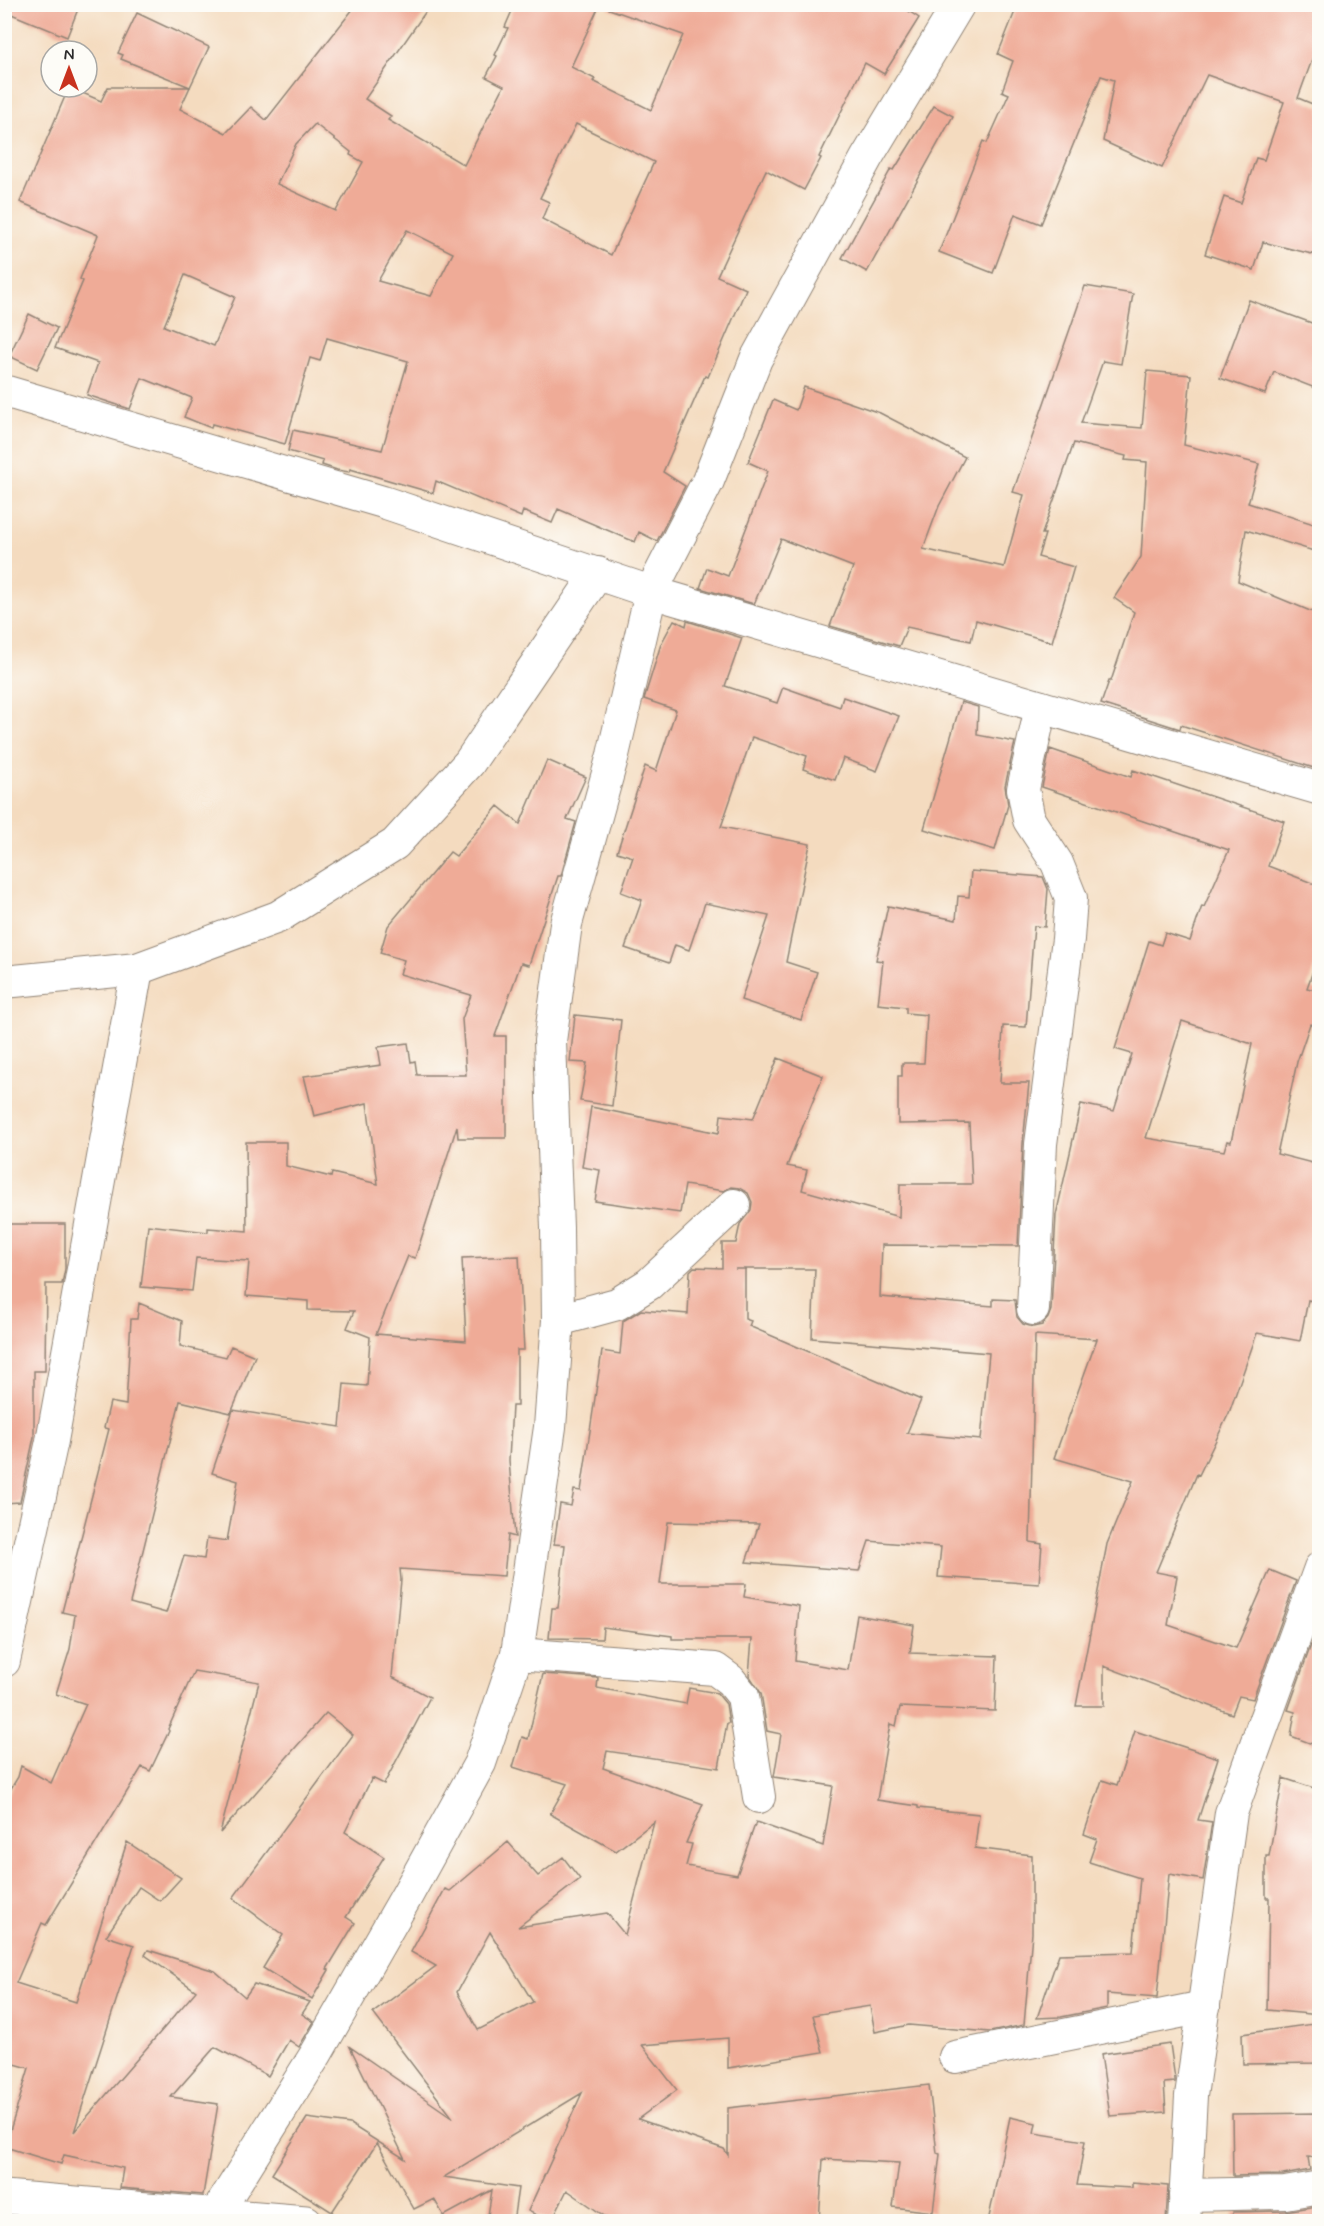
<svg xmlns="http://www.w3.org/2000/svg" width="1324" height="2226" font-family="Mynerve,sans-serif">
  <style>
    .building { fill: #efab97; fill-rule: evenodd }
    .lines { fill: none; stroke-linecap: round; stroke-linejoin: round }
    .minor-casing { stroke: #908375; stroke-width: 34 }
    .tertiary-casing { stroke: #908375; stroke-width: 35 }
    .minor { stroke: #fff; stroke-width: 32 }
    .tertiary { stroke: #fff; stroke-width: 33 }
  </style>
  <rect width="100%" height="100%" fill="#fdfcf7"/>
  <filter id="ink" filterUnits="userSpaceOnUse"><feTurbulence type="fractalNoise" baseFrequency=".0167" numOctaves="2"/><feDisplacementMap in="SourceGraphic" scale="12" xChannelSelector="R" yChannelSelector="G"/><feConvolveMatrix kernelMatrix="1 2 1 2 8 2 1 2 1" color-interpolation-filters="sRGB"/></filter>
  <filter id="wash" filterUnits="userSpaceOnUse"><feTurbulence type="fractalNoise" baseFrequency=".008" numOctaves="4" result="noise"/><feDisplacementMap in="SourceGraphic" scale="24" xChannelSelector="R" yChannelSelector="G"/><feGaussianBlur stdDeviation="1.35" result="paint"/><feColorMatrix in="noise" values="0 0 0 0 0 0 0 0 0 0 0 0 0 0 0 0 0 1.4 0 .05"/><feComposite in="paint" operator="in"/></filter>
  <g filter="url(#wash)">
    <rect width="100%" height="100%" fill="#f4dbbf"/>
    <g id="blocks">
      <g class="building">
        <path d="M4,4H80L67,37L4,11Z"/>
        <path d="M357,4H431L365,99L391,116L388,120L464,165L504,86L486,77L497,56L495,55L508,28L505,27L515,4H600L571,67L595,79L593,81L651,110L683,35L609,9V4H898L919,18L884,74L865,63L819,157L821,158L804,190L766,170L717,276L746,289L708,377L705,376L663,472L685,486L657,541L639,532L635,542L558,509L552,523L523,511L521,517L436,481L433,493L350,469L349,472L337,470L322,465L323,461L288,451L293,430L382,450L408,361L327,338L320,361L310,358L285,444L212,424L211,428L184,417L192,398L142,378L130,409L87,395L98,363L55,348L83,281L80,279L98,235L20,202L69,87L101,101L108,87H190L180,109L226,133L251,107L266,120ZM315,124L351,152L350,155L363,162L336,211L277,184L296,144ZM576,124L654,162L611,255L542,219L549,202L540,198ZM407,230L453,253L431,296L378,281ZM185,275L235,297L214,346L164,326Z"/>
        <path d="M1018,4H1320V38L1298,98L1320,107V256L1263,242L1254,270L1205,254L1224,197L1241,203L1256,158L1264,160L1284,102L1207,75L1162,168L1103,141L1114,80L1101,76L1041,224L1015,214L993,273L939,252L983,141L987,143L1009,94L1002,91L1013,61L998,54Z"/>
        <path d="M137,13L209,47L190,87L121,59L123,55L118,53Z"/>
        <path d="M934,106L953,116L867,272L842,258L891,169L894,170Z"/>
        <path d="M1085,286L1133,294L1121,364L1103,361L1081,423L1142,428L1147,371L1191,375L1184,445L1259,464L1248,503L1320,526V553L1246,530L1238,581L1320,615V770L1181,725L1180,729L1101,704L1109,681H1111L1134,612L1114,598L1141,557L1147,462L1125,460L1126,456L1074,443L1042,534H1045L1038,557L1074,567L1052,642L976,620L971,641L907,627L899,646L830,626L853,567L781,539L754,604L700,588L707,568L728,576L768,471L748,462L773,400L796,410L804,387L880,413L965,457L939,506L923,549L1004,567L1024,495L1013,492Z"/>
        <path d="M1249,300L1320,326V390L1274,372L1265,394L1220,378Z"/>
        <path d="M29,314L57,328L37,369L9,356Z"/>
        <path d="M674,620L686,626L687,621L742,638L725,686L777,703L783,687L840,707L843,697L899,716L877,771L843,758L835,780L803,769L807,756L752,737L721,827L810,844L786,962L817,972L801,1020L741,1000L769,916L705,903L689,950L675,945L669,963L625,948L642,900L621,892L633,857L617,852L645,766L656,771L676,710L644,699L661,644Z"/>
        <path d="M961,702L978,707L977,735L1015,742L1005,786L1008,805L995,850L924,829Z"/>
        <path d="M1050,749L1131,777L1133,770L1284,821L1268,866L1320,886V951L1307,988L1320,991V1026L1310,1024L1297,1062L1277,1154L1320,1165V1303L1308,1300L1300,1341L1257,1333L1229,1413L1199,1475L1197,1474L1156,1572L1177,1576L1168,1625L1236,1648L1270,1570L1296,1581L1253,1699L1239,1696L1232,1714L1104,1666V1706H1076L1107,1544L1133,1481L1054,1458L1097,1339L1035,1335L1030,1542L1042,1544L1039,1584L938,1577L941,1547L869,1541L859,1571L746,1562L759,1524L668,1522L660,1584H746L744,1597L799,1606L795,1661L848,1670L857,1615L914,1625L910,1653L997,1656L995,1711L900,1707L896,1726L890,1724L877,1800L918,1806V1808L979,1814L975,1848L1032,1855V1933L1024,2025L990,2032L909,2025L875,2032L870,2006L813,2015L823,2052L728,2068V2038L642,2045L677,2090L638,2119L724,2149L728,2155V2108L929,2085L937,2153L940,2154L933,2212L893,2207L899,2163L823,2159L819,2222H613L567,2190L551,2222L528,2211L582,2093L444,2177L518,2188L513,2222H487L492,2190L444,2216L434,2199L414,2209L377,2143L332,2212L272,2174L307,2118L350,2124L405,2159L350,2047L453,2118L373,2013L436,1966L411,1952L445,1889L450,1891L508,1842L538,1876L563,1857L580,1879L518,1927L607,1913L625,1935L654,1822L616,1851L550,1814L567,1784L513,1767L522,1737L528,1739L543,1674L598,1678L597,1688L686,1704L689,1688L717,1693L726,1704L729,1723H727L719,1768L607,1751L603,1768L703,1804L686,1843L692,1844L686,1866L737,1875L756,1822L823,1846L833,1786L774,1777L781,1734L767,1731L761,1693L749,1675L752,1639H672V1636L603,1627L602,1639L549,1638L552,1608H558L565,1545L554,1544L560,1504L571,1506L574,1490L581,1491L602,1351L620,1354L623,1321L641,1310L688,1314L690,1271L694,1267L722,1268V1243H736L740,1224L751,1210L752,1202L748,1193L739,1188L731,1187L724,1191L685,1185L680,1213L595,1201L600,1170L582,1167L591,1107L719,1133L721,1115L753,1119L778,1058L823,1076L787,1166L807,1170L802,1190L899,1217L900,1184H972L969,1123L898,1124V1076H902V1063H924L927,1015L906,1013V1007L878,1004L883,961L876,960L888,906L956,920L958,896L969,897L971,871L1043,877L1048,889L1045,927L1034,926L1026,1027L1003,1026L1000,1083H1029L1023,1143L1018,1246L882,1245L880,1297L993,1306V1299L1015,1300L1017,1317L1023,1324L1033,1327L1042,1325L1048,1318L1051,1310L1056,1215L1081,1104L1114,1111L1132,1054L1115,1049L1149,941L1161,945L1165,933L1190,941L1202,906L1204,907L1229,850L1042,787ZM1182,1021L1252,1044L1231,1142L1227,1141L1224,1151L1146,1138ZM735,1269H815L812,1338L989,1353L981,1440L907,1433L921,1400L749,1326L751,1321L745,1319V1269ZM490,1932L533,2002L478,2030L457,1992Z"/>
        <path d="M547,760L586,777L567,819L576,822L561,876H558L529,965L521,963L495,1036H506V1138H458L457,1126L415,1258L408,1256L376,1334L466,1341L462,1258L519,1256L524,1350H517V1406H512L509,1460L515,1537L508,1535L504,1576L400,1569L401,1580L392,1677L430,1697L384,1784L372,1778L345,1832L384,1857L346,1917L355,1923L327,1969L329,1970L312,1999L263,1968L283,1935L233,1898L353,1735L326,1713L220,1833L259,1682L194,1671L168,1729L169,1731L150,1771L142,1767L46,1925L42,1923L16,1983L76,2002L127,1842L181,1878L160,1901L139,1887L106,1936L134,1945L74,2132L196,1991L145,1955L148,1950L215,1971L245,1997L254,1984L310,2002L302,2014L314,2022L299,2047L289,2040L268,2076L215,2047L171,2097L218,2104L203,2195L120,2188L123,2168L64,2155L61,2164L5,2147L29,2068L4,2061V1800L18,1777L21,1766L51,1783L86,1704L56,1694L70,1649L75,1615L62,1612L109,1429L104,1428L110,1402L126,1405L131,1319H137L139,1303L182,1321L180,1346L226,1357L231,1346L255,1356L231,1413L180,1401L130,1603L166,1613L184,1556L204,1559L207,1538L227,1541L238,1481L212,1473L233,1410L340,1427L344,1384L367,1386L370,1337L347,1328L354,1311L308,1310V1301L246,1296L249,1261L196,1258L192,1291L141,1287L148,1225L208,1232V1228L247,1231L246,1142H286V1166L331,1177L332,1173L378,1184L367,1103L314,1116L304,1076L381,1065L378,1047L408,1043L411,1062L415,1061L417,1075H466L462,1019L471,995L400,974L404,960L380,953L388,926L450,852L456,856L498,806L520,824Z"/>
        <path d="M575,1015L621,1020L612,1106L580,1101L587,1063L570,1062Z"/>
        <path d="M4,1224H65V1269L62,1284H46L45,1371H34V1437L20,1502L4,1503Z"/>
        <path d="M1311,1645L1320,1648V1747L1291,1736L1295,1712L1288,1710Z"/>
        <path d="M1135,1731L1218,1758L1198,1820L1212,1822L1203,1880L1169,1874L1157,1998L1107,1994V2008L1061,2017L1037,2018L1059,1954L1133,1952L1140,1878L1089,1862L1097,1839L1084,1834L1102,1780L1117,1785Z"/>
        <path d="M1283,1778L1320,1790V2015L1267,2010L1269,1898H1266V1856H1269Z"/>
        <path d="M1320,2023V2063L1243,2064L1242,2034Z"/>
        <path d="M1170,2044L1175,2079V2082L1164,2083L1166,2112L1110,2116L1101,2054Z"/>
        <path d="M1320,2113V2158L1308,2157L1310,2170L1283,2175L1233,2176L1232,2114Z"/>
        <path d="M1010,2117L1036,2123L1034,2133L1085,2141L1077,2185L1132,2188V2183L1168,2186L1166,2222L1099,2219V2222H988Z"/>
        <path d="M1317,2206L1320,2222H1233V2212L1285,2211Z"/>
      </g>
    </g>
  </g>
  <g filter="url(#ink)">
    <use href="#blocks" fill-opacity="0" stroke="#908375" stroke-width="1.5"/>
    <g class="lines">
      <g class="minor-casing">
        <g id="minor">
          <path d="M4,391L383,502L651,592L1320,789"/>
          <path d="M4,982L137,969L278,917L395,844L469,763L598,573"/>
          <path d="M1033,1309L1041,1144L1068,939L1071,898L1057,863L1029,820L1023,789L1041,707"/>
          <path d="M558,1320L617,1304L649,1284L734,1205"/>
          <path d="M517,1654L715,1669L730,1680L743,1696L759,1797"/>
          <path d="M4,1661L52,1441L137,969"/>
          <path d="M955,2057L1204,2007"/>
          <path d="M1185,2195L1285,2193L1320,2187"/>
          <path d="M216,2214L316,2054L406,1897L480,1763L517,1654L550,1427L558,1320L557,1228L550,1041L566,924L613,755L651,592L708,481L756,359L867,157L959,4"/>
          <path d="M1184,2222L1191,2096L1231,1813L1320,1568"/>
        </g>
      </g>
      <g class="tertiary-casing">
        <path id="tertiary" d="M4,2197L306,2222"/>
      </g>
      <use href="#minor" class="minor"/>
      <use href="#tertiary" class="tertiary"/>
    </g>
  </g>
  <rect width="1324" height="2226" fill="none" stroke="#fdfcf7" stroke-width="24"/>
  <g transform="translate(69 69)"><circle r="28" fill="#fdfcf7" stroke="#a9a8a5" stroke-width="1.5"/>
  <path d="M0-4.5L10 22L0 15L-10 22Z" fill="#c8321e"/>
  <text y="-9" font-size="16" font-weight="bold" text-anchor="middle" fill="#2b2b2b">N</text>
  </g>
</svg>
